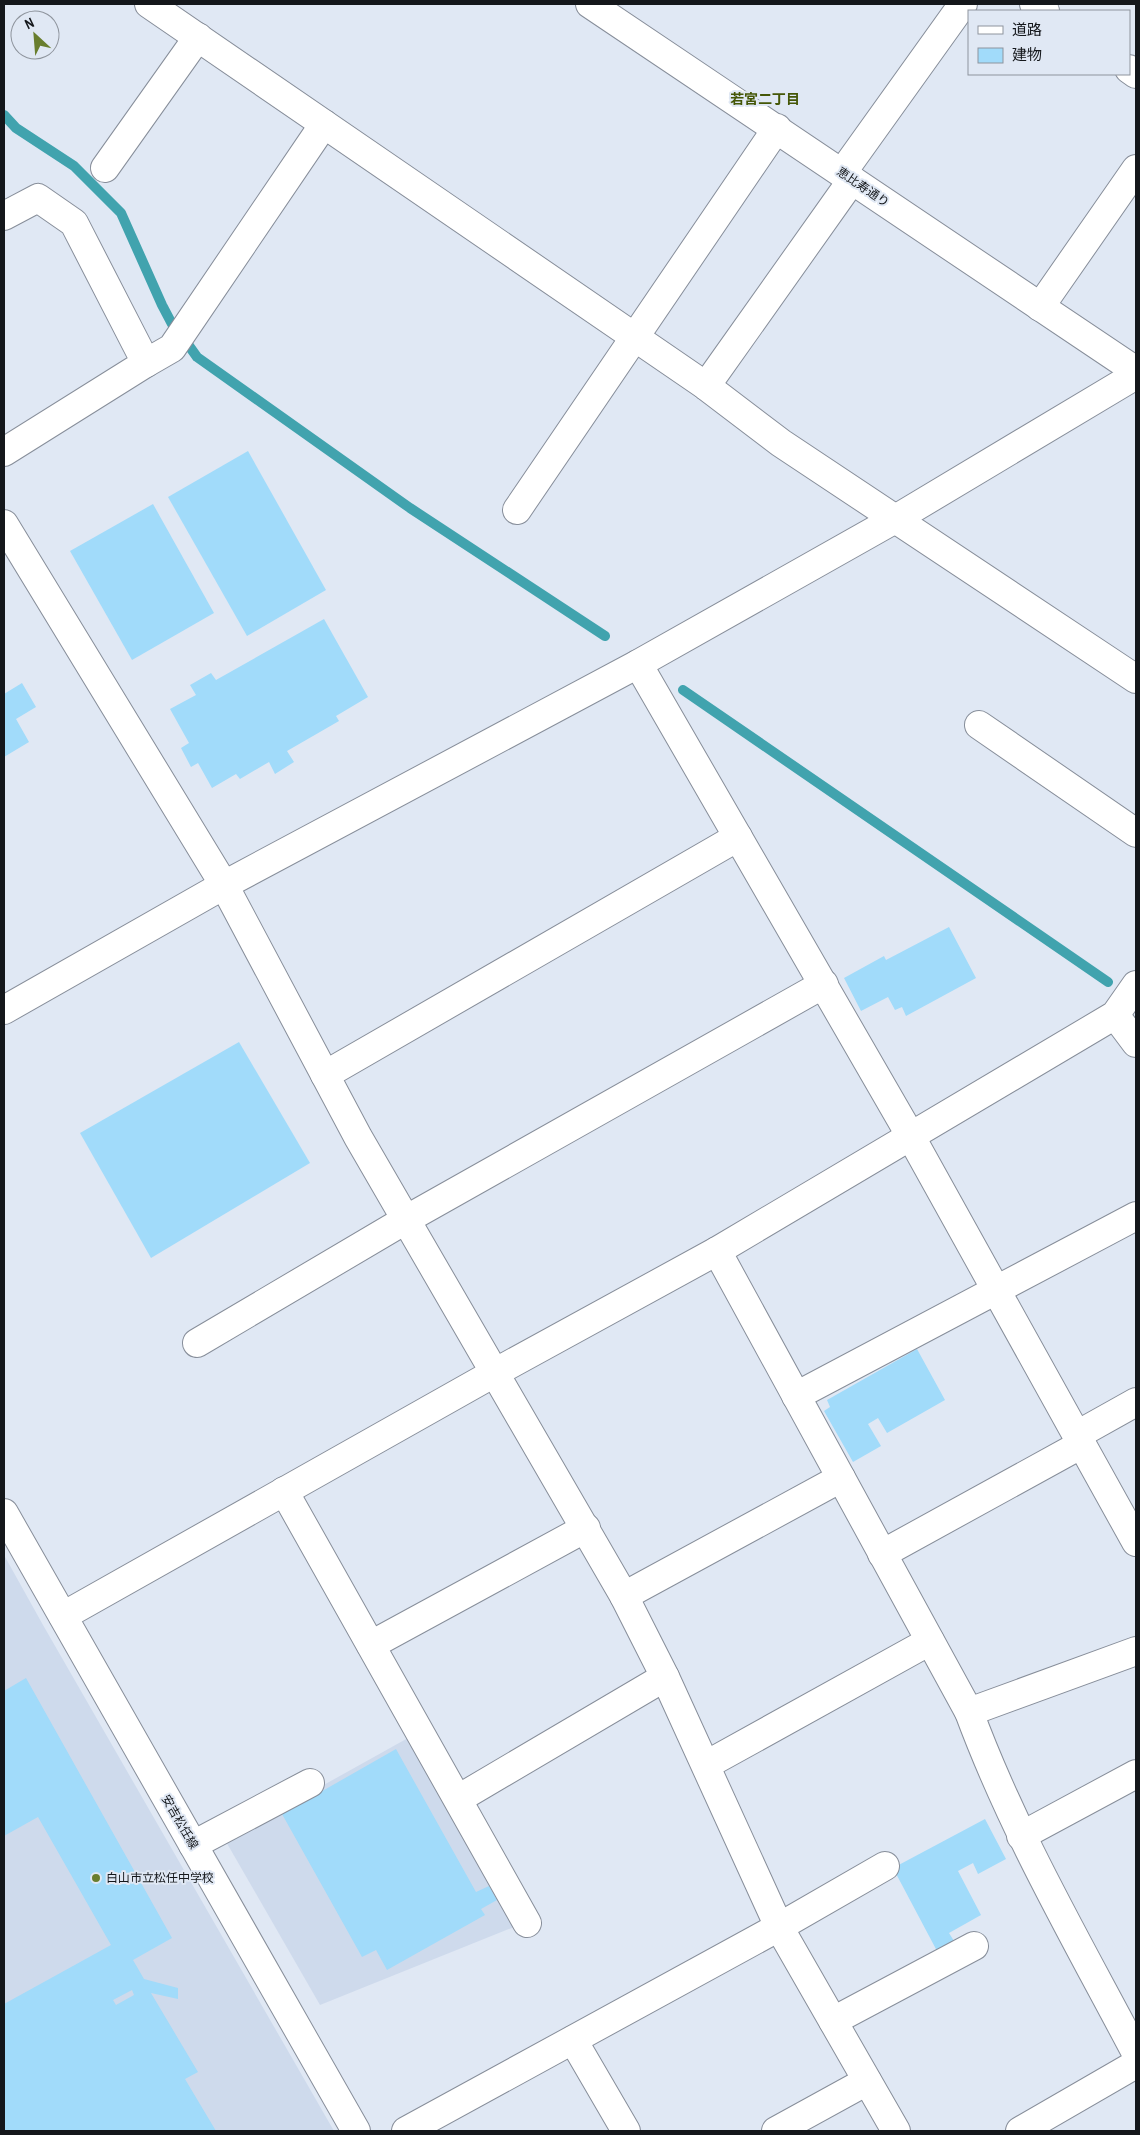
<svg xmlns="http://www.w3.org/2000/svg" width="1140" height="2135" font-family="'Archivo Narrow','Noto Sans JP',sans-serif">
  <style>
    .built { fill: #cedaec }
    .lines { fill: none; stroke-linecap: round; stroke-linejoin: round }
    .stream { stroke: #41a3ae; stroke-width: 10 }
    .building { fill: #a1dbfa; fill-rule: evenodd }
    .minor-casing { stroke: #878e9a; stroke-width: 30 }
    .tertiary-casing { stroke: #878e9a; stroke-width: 30 }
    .secondary-casing { stroke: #878e9a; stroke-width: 30 }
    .minor { stroke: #fff; stroke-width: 28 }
    .tertiary { stroke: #fff; stroke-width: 28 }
    .secondary { stroke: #fff; stroke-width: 28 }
    .poi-dot { fill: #697e2e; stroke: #e0e8f4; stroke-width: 2 }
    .labels { text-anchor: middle; stroke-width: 4; stroke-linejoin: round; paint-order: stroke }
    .street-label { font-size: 12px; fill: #14171b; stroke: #e0e8f4 }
    .poi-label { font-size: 12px; fill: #14171b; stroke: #e0e8f4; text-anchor: start }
    .neighbourhood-label { font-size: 14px; font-weight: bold; fill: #455707; stroke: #e0e8f4 }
  </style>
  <rect width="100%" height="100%" fill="#e0e8f4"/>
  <g class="built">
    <path d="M4,1555L43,1625L334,2131H4Z"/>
    <path d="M408,1738L514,1927L320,2005L225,1840Z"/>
  </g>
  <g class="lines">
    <g class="stream">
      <path d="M4,115L16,128L74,166L121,213L162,305L172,324"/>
      <path d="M187,343L197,357L410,508L605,636"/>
      <path d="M683,690L1108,982"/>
    </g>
  </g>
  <g class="building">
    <path d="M248,451L326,590L247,636L168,497Z"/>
    <path d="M153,504L214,613L132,660L70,551Z"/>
    <path d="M324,619L368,697L336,716L339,721L287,751L294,762L275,774L269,762L240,779L236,774L212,788L198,763L191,767L181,748L189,743L170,709L196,695L190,685L211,673L216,680Z"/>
    <path d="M22,683L36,707L16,719L29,742L4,757V694Z"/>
    <path d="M949,927L976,978L906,1016L902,1007L895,1010L888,997L861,1011L844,978L884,956L886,960Z"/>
    <path d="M239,1042L310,1163L151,1258L80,1133Z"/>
    <path d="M917,1349L945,1400L887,1433L878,1418L868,1424L881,1446L853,1462L824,1411L830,1407L827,1400Z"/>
    <path d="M26,1678L172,1938L133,1960L144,1979L178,1988V1999L151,1993L198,2072L185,2079L216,2131H4V2004L111,1945L38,1817L4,1836V1691ZM132,1990L134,1995L116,2005L113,2000Z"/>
    <path d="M396,1749L476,1892L489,1886L497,1900L481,1909L485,1915L387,1970L376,1950L362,1957L282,1814Z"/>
    <path d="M985,1819L1006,1859L978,1874L973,1863L958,1871L981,1915L949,1933L954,1941L937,1951L893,1868Z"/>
  </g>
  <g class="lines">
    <g class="minor-casing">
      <g id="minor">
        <path d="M149,4L706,386L781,443L1136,679"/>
        <path d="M1034,4L1045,11"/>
        <path d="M1129,69L1136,74"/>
        <path d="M105,168L198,37"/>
        <path d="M842,173L963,4"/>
        <path d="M4,216L38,198L74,223L146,363L4,452"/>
        <path d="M1040,307L1136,169"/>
        <path d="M146,363L172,348L324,124"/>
        <path d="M706,386L852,180"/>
        <path d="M517,510L777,128"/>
        <path d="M4,524L224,885L358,1137L624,1596L665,1677L779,1927L896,2131"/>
        <path d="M638,664L910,1135L1136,1542"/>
        <path d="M979,725L1136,833"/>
        <path d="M1115,1015L1136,1043"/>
        <path d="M325,1075L738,837"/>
        <path d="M717,1251L969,1712C1013,1831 1077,1941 1136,2053"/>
        <path d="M197,1343L407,1219L824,984"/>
        <path d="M796,1396L1136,1216"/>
        <path d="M1077,1435L1136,1402"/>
        <path d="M284,1491L527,1923"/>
        <path d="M882,1554L1082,1444"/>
        <path d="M624,1596L841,1478"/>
        <path d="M63,1616L496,1372L717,1251L1115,1015L1136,985"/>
        <path d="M371,1645L586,1528"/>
        <path d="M969,1712L1136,1651"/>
        <path d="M706,1765L930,1641"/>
        <path d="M458,1799L665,1677"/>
        <path d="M1021,1836L1136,1774"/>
        <path d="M193,1845L310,1783"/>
        <path d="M833,2021L974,1946"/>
        <path d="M573,2040L626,2131"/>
        <path d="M406,2131L779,1927L885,1866"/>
        <path d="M776,2131L867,2081"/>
        <path d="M1020,2131L1136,2064"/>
      </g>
    </g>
    <g class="tertiary-casing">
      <g id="tertiary">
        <path d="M590,4L1136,371"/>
        <path d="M4,1010L224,885L638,664L897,518L1136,375"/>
      </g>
    </g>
    <g class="secondary-casing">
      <path id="secondary" d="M4,1513L356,2131"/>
    </g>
    <use href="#minor" class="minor"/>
    <use href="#tertiary" class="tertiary"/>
    <use href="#secondary" class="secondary"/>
  </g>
  <circle class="poi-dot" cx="96" cy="1878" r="5"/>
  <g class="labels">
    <g class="street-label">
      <text transform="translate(863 187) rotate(34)" y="4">恵比寿通り</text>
      <text transform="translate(180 1822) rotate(60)" y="4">安吉松任線</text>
    </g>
    <g class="poi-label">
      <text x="106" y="1882">白山市立松任中学校</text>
    </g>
    <g class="neighbourhood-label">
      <text x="765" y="104">若宮二丁目</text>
    </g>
  </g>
  <rect width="1140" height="2135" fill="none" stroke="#14171b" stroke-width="10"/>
  <rect x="968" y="10" width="162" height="65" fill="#e0e8f4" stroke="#8e949d"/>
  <rect x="978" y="26" width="25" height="8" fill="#ffffff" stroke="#8e949d"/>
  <text x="1012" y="35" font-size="15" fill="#14171b">道路</text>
  <rect x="978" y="48" width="25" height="15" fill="#a1dbfa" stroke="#8e949d"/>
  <text x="1012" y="60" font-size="15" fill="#14171b">建物</text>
  <g transform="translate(35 35) rotate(334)"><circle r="24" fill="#e0e8f4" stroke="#8e949d"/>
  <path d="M0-4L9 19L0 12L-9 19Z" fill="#697e2e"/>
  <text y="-8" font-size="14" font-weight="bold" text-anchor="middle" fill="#14171b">N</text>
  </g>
</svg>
